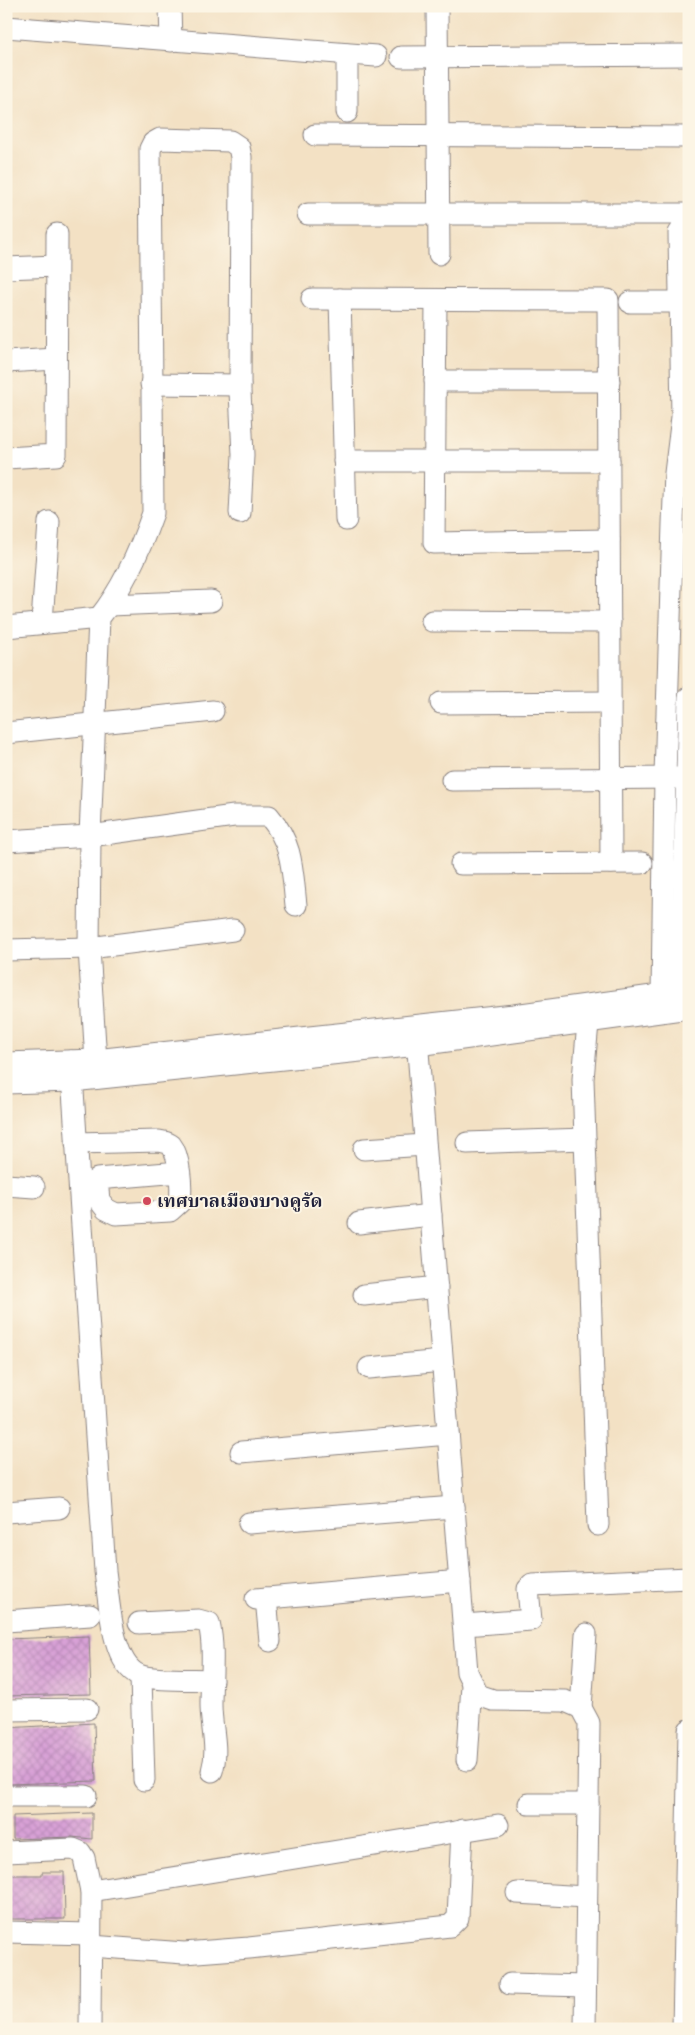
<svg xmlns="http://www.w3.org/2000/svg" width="695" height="2035" font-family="'Gentium Book Plus','Noto Serif Thai',serif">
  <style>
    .building { fill: url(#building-cross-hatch) }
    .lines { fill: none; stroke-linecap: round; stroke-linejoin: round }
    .minor-casing { stroke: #8a8280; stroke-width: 23 }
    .minor { stroke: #fff; stroke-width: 21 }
    .poi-dot { fill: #d1495b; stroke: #fcf5e5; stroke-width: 2 }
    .labels { text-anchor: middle; stroke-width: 4; stroke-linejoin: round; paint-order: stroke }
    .poi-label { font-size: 18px; font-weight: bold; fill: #22223b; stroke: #fcf5e5; text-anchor: start }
  </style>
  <defs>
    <pattern id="building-cross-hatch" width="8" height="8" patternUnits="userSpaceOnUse" patternTransform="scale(1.25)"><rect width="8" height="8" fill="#d8a1d6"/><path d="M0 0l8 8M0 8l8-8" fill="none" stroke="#b98ab9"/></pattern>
  </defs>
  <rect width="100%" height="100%" fill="#fcf5e5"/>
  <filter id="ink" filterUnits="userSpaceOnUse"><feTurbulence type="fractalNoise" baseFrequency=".02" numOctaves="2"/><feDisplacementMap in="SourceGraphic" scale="10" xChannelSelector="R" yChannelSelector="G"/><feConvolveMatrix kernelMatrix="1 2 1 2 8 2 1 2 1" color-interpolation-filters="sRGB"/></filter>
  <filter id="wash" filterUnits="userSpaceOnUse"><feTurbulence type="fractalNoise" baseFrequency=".0096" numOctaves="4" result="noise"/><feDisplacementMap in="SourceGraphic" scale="20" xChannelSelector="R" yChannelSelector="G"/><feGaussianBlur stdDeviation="1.12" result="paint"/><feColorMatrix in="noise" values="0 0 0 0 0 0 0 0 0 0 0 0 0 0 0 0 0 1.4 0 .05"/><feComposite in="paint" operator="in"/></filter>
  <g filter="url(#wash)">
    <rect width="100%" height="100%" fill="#f3e1c4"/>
    <g id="blocks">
      <g class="building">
        <path d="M89,1636L91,1694L6,1696V1639Z"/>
        <path d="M94,1723L96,1781L8,1784L6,1728Z"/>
        <path d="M92,1813V1839L72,1837L13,1839V1816Z"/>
        <path d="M42,1872H64L65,1919H9L8,1875H42Z"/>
      </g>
    </g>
  </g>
  <g filter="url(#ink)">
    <use href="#blocks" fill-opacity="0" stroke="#8a8280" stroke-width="1"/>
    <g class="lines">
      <g class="minor-casing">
        <g id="minor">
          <path d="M170,6L171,41"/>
          <path d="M437,6L439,254"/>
          <path d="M6,27L376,56"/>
          <path d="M347,54V112"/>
          <path d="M401,57L689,55"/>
          <path d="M315,135L689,137"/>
          <path d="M308,214H689"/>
          <path d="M6,268L56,266"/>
          <path d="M312,299L608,300L611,863"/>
          <path d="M340,299L346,520"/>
          <path d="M436,300L434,543L609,540"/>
          <path d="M630,302H681"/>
          <path d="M6,362L56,359"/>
          <path d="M435,381H609"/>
          <path d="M151,384L240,385"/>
          <path d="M6,458L56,455L57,234"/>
          <path d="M344,461H609"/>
          <path d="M110,605L211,601"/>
          <path d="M432,621L610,622"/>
          <path d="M42,622L49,522"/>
          <path d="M6,627L99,618"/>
          <path d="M441,703L610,702"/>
          <path d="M6,733L213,711"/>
          <path d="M452,780L678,778"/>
          <path d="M6,841L90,836L234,816H269C293,844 292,869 296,905"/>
          <path d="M461,864L642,863"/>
          <path d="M6,950L89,948L233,930"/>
          <path d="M681,992L689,697"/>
          <path d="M662,995L665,776L673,524L675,473L682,417L679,233L689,221"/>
          <path d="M588,1023L583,1079L598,1525"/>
          <path d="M416,1026L467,1672L478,1695L493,1700L565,1701L581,1708L589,1723L585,2029"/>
          <path d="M71,1061L105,1571C109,1598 111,1663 139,1675C152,1681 195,1679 212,1680"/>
          <path d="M6,1063L95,1060L514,1015L689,991"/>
          <path d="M97,1078L89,948L90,836L99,618C124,587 140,550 153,513L150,149L153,143L160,139L230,141L239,147L241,157L240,391L243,455L240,513"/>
          <path d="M6,1083L72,1081L418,1045L689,1008"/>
          <path d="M76,1143L159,1141C164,1142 168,1142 171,1145C180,1156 182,1188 180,1202L170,1211L116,1214L106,1209L99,1200L97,1179L179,1172"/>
          <path d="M467,1143L585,1139"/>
          <path d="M364,1149L425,1145"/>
          <path d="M6,1185L34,1187"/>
          <path d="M359,1223L431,1215"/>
          <path d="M364,1295L437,1287"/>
          <path d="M369,1368L442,1361"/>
          <path d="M241,1452L448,1434"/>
          <path d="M6,1512L59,1508"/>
          <path d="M249,1523L454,1507"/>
          <path d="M266,1598L270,1641"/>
          <path d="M256,1599L460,1581"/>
          <path d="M6,1621L90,1615"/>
          <path d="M139,1623L198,1620L209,1623C215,1650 211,1678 211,1705C211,1728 219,1749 212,1771"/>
          <path d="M464,1625L531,1620L528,1589L532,1585L689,1578"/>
          <path d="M141,1677L144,1780"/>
          <path d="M581,1708L586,1634"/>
          <path d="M6,1710L87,1709"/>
          <path d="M467,1760L472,1685"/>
          <path d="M6,1796H86"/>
          <path d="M529,1804H588"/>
          <path d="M6,1852L73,1849L80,1852L84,1858L91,1891L90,2029"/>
          <path d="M91,1891L498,1825"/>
          <path d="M517,1893L586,1897"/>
          <path d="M6,1932L90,1934"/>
          <path d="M91,1946L184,1953L249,1948L450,1926L458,1918L462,1830"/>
          <path d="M510,1984L585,1986"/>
          <path d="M683,2029L689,1730"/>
        </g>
      </g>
      <use href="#minor" class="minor"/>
    </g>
  </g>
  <circle class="poi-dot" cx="147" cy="1201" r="5"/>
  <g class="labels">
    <g class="poi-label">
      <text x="157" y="1207">เทศบาลเมืองบางคูรัด</text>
    </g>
  </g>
  <rect width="695" height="2035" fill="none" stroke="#fcf5e5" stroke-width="25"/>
</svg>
